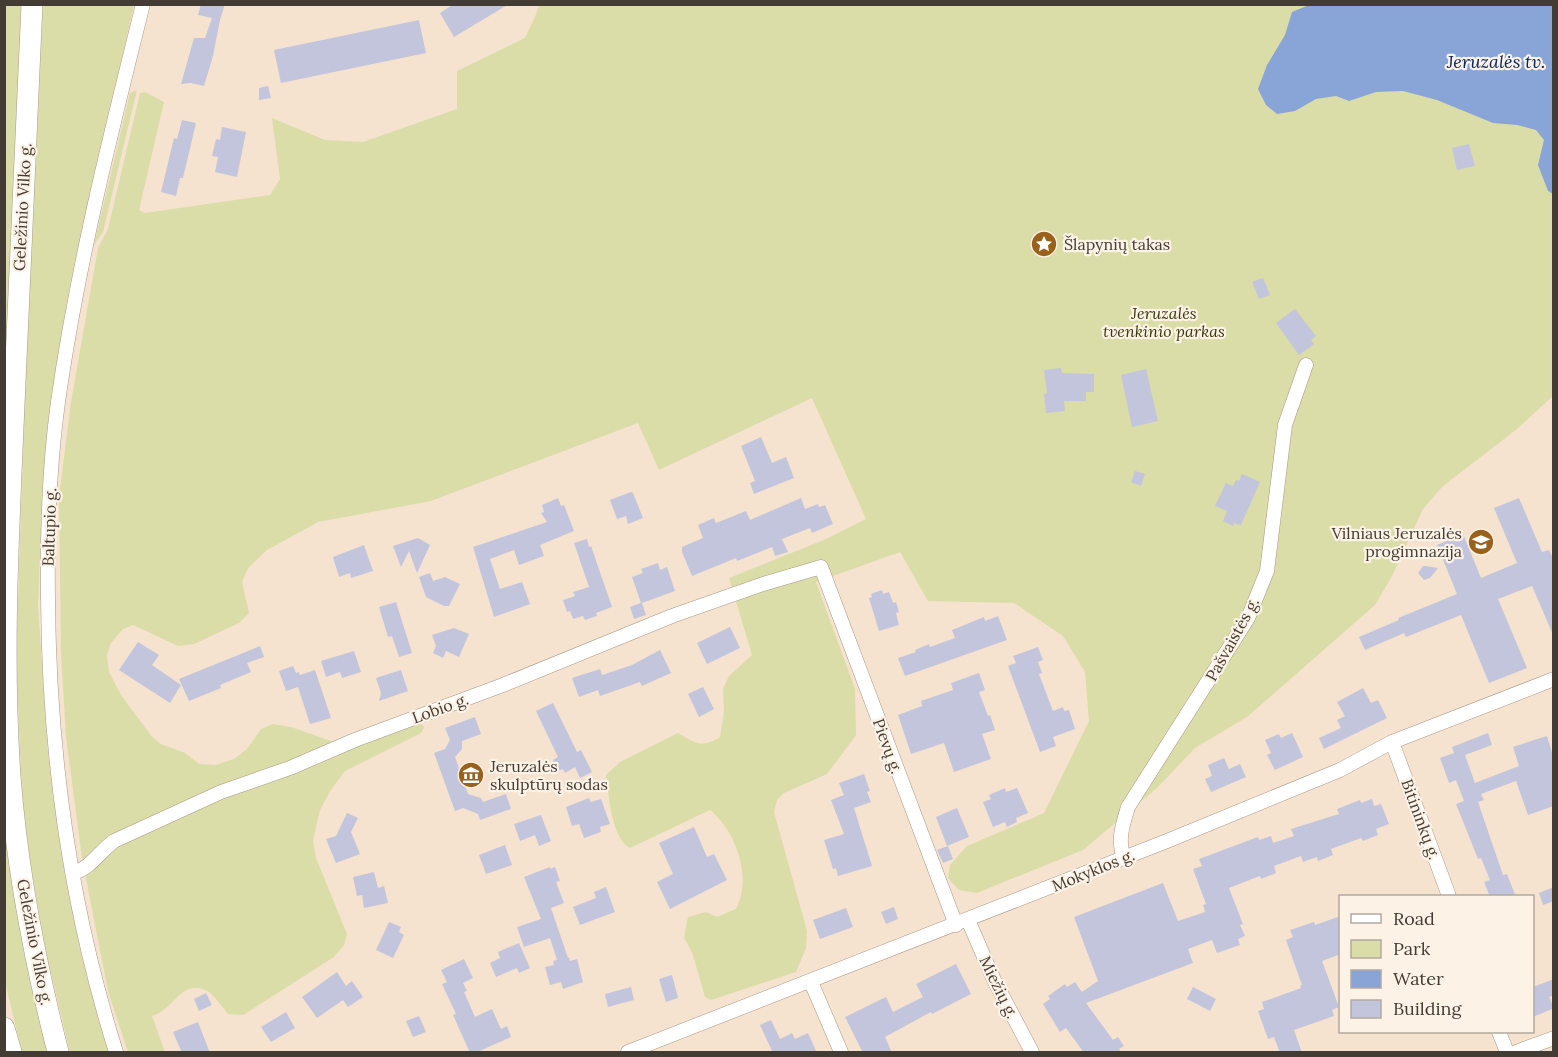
<svg xmlns="http://www.w3.org/2000/svg" width="1558" height="1057" font-family="Lora,serif">
  <style>
    .green { fill: #dadda7 }
    .water { fill: #89a4d6 }
    .building { fill: #c3c5dd }
    .lines { fill: none; stroke-linecap: round; stroke-linejoin: round }
    .minor-casing { stroke: #a89885; stroke-width: 15 }
    .highway-casing { stroke: #a89885; stroke-width: 22 }
    .minor { stroke: #fff; stroke-width: 14 }
    .highway { stroke: #fff; stroke-width: 21 }
    .labels { text-anchor: middle; stroke-width: 4.5; stroke-linejoin: round; paint-order: stroke }
    .street-label { font-size: 16px; fill: #433c34; stroke: #fdf2e6 }
    .poi-label { font-size: 16px; fill: #433c34; stroke: #fdf2e6; text-anchor: start }
    .park-label { font-size: 16px; font-style: italic; fill: #39390a; stroke: #fdf2e6 }
    .water-label { font-size: 18px; font-style: italic; fill: #0a2761; stroke: #fdf2e6 }
  </style>
  <rect width="100%" height="100%" fill="#f5e3cf"/>
  <g class="green">
    <path d="M22,4V5L5,370L4,5Z"/>
    <path d="M43,5H134L69,290L50,405L42,504L38,606L48,753L63,861L79,944L108,1052H70L46,952L31,867L22,797L16,662L25,389Z"/>
    <path d="M539,5H1553V396L1517,429L1443,486L1423,509L1392,576L1375,605L1247,717L1195,748L1157,788L1083,850L977,893L959,890L948,878L950,865L967,846L1044,813L1089,721L1085,672L1063,636L1014,603L928,601L900,552L816,582L855,689L856,735L827,774L784,793L777,800L774,812L807,931L806,948L796,972L711,1000L705,997L692,952L684,938L688,917L706,912L717,917L736,909C752,878 737,832 710,810L630,848C611,838 609,795 606,775L620,762L678,733C695,743 702,749 720,737L724,712L723,689L729,676L752,655L729,578L826,539L866,519L812,398L659,470L638,423L431,501L318,522L267,550L248,568L242,582L249,613L239,623L194,644L178,646L133,625L123,629L111,643L107,655L109,672L121,695L152,737L161,744L185,753L199,764L216,765L234,759L247,749L261,729L273,724L291,727L334,742L420,722L424,727L421,733L345,771L330,791L320,810L313,840L316,858L347,934L344,945L334,957L243,1015L228,1014C222,1007 213,993 205,990C181,979 174,1010 152,1016L165,1052H128L108,991L82,858L66,737L61,652L59,497L71,402L98,248L108,229L140,93L145,92L164,102L139,210L145,213L270,195L280,179L272,118L325,140L363,142L457,109V71L525,38L535,17Z"/>
    <path d="M137,90L103,232L94,245L130,93Z"/>
    <path d="M4,819L51,1052H22L5,982Z"/>
  </g>
  <path class="water" d="M1309,5H1553V194L1548,191L1538,165L1544,140L1536,130L1517,125L1493,123L1437,100L1403,91L1376,92L1349,101L1336,96L1316,99L1295,111L1277,114L1266,105L1258,89L1267,65L1285,35L1292,12Z"/>
  <g class="building">
    <path d="M201,4H225L220,20L213,56L204,86L191,83L181,84L194,38H205L212,18L198,15Z"/>
    <path d="M454,4H509L454,37L440,13Z"/>
    <path d="M419,20L426,53L281,83L274,50Z"/>
    <path d="M268,86L271,98L259,100V88Z"/>
    <path d="M182,120L196,123L183,178H180L176,196L161,192L174,138L177,139Z"/>
    <path d="M222,127L246,132L237,177L215,172L218,157L212,156L216,139L220,140Z"/>
    <path d="M1469,144L1475,166L1457,170L1452,148Z"/>
    <path d="M1263,278L1270,295L1259,299L1252,282Z"/>
    <path d="M1295,309L1316,336L1311,340L1314,344L1299,355L1276,323Z"/>
    <path d="M1061,368L1062,373L1094,374V392H1086V401H1064L1065,411L1046,413L1044,394L1047,393L1044,370Z"/>
    <path d="M1146,369L1158,421L1132,427L1121,375Z"/>
    <path d="M761,437L772,463L786,457L794,478L754,494L750,483L755,481L741,446Z"/>
    <path d="M1135,471L1145,474L1141,486L1131,482Z"/>
    <path d="M1242,474L1260,482L1241,525L1234,523L1233,526L1223,521L1227,511L1215,506L1226,483L1233,486L1236,480L1239,481Z"/>
    <path d="M631,492L633,493L643,518L628,524L626,516L617,519L610,500Z"/>
    <path d="M558,498L561,506L564,505L574,531L540,545L544,556L519,565L514,550L490,559L500,589L522,582L530,604L494,617L473,547L547,522L541,513L544,512L542,505Z"/>
    <path d="M801,498L805,509L818,504L819,507L825,505L833,524L812,533L810,528L782,539L788,552L775,556L772,547L737,561L736,558L692,576L682,552V547L703,538L698,525L714,518L716,523L746,511L750,520Z"/>
    <path d="M1519,498L1542,552L1549,550L1554,560V637L1532,586L1498,599L1527,668L1489,683L1461,615L1406,637L1404,633L1365,650L1359,637L1399,620L1398,618L1457,594L1437,545L1463,534L1481,578L1517,563L1494,508Z"/>
    <path d="M418,538L430,545L417,573L409,551L401,567L393,546Z"/>
    <path d="M587,539L589,547L591,546L612,607L596,613L597,616L585,620L583,616L573,619L570,611L567,612L563,600L575,596L573,592L589,587L574,543Z"/>
    <path d="M364,545L373,571L351,578L350,573L339,577L333,557Z"/>
    <path d="M658,563L660,570L667,567L675,591L642,603L646,615L634,619L630,607L641,603L632,577L643,573L641,569Z"/>
    <path d="M1423,566H1425L1438,568L1430,578L1424,580L1418,573Z"/>
    <path d="M430,573L433,581L445,577L460,584L449,606H444L426,597L419,577Z"/>
    <path d="M882,590L883,594L889,592L893,603L896,602L899,612L896,613L899,625L879,631L869,598L872,597L871,594Z"/>
    <path d="M396,602L412,653L399,657L392,636L388,637L379,607Z"/>
    <path d="M998,616L1007,640L905,676L898,658L916,652L915,650L929,644L930,647L955,638L952,630L984,617L985,621Z"/>
    <path d="M730,627L740,648L707,664L697,643Z"/>
    <path d="M454,628L469,634L459,657L446,651L443,658L433,653L436,646L432,635Z"/>
    <path d="M138,642L159,655L152,665L181,685L170,703L119,670Z"/>
    <path d="M260,646L264,657L247,663L251,672L220,685L221,688L189,701L179,679Z"/>
    <path d="M1038,647L1043,660L1038,662L1042,673L1039,674L1053,711L1063,707L1064,711L1069,710L1075,729L1053,737L1056,746L1040,752L1008,666L1016,663L1013,656Z"/>
    <path d="M660,650L671,673L642,686L640,682L600,696L598,690L579,697L572,678L600,669L602,675L632,665Z"/>
    <path d="M354,651L361,672L342,678L340,672L326,677L321,661Z"/>
    <path d="M293,666L296,673L299,672L300,675L315,670L331,718L310,724L298,687L286,691L279,671Z"/>
    <path d="M401,670L408,691L379,701L381,693L376,678Z"/>
    <path d="M979,673L985,690L979,692L988,716L990,715L995,730L982,734L991,759L954,772L944,743L911,754L898,715L922,706L921,701L953,690L951,683Z"/>
    <path d="M703,687L714,709L699,717L688,694Z"/>
    <path d="M1363,688L1371,703L1378,700L1387,718L1324,749L1319,738L1341,728L1337,720L1345,716L1337,702Z"/>
    <path d="M553,703L577,752L581,750L592,772L580,778L575,767L565,773L563,769L558,771L553,760L558,757L536,711Z"/>
    <path d="M475,717L481,734L462,741V749L455,757L468,794L481,798L483,802L506,794L511,809L480,820L478,814L463,808L455,811L434,753L445,749L450,740L445,728Z"/>
    <path d="M1292,733L1303,757L1275,770L1267,755L1271,753L1265,740L1279,734L1281,738Z"/>
    <path d="M1488,733L1492,745L1465,755L1475,783L1519,766L1513,747L1534,740L1547,736L1554,759V806L1528,815L1516,781L1481,794L1484,800L1478,802L1503,875L1507,874L1516,897H1490L1484,882L1490,880L1481,858L1478,859L1456,804L1464,801L1456,780L1449,783L1440,758L1454,753L1452,747Z"/>
    <path d="M1224,758L1229,769L1240,764L1246,777L1211,792L1205,779L1212,776L1208,765Z"/>
    <path d="M864,774L870,791L867,792L871,802L854,808L872,866L838,876L836,868L833,869L824,840L844,834L831,800L844,795L839,783Z"/>
    <path d="M1005,788L1006,792L1017,788L1028,813L1016,818L1017,822L1007,827L1005,822L993,827L983,802L991,799L989,795Z"/>
    <path d="M589,798L591,802L601,799L610,824L600,827L601,832L584,838L579,824L572,826L566,807Z"/>
    <path d="M1372,799L1374,806L1381,804L1389,824L1376,829L1378,835L1363,841L1361,838L1331,849L1333,855L1318,861L1317,857L1303,862L1301,856L1274,866L1276,873L1261,879L1260,876L1229,888L1243,924L1240,925L1245,936L1238,939L1240,945L1217,953L1212,940L1188,949L1193,963L1086,1003L1113,1040L1118,1037L1124,1046L1119,1049L1122,1053H1084L1066,1028L1060,1032L1043,1004L1050,999L1048,996L1065,984L1067,987L1075,982L1082,992L1098,981L1074,917L1163,883L1178,921L1205,912L1203,905L1206,904L1193,869L1202,866L1199,859L1258,837L1259,840L1271,836L1273,843L1294,836L1291,829L1339,814L1337,809L1360,800L1361,803Z"/>
    <path d="M957,808L969,837L947,846L936,817Z"/>
    <path d="M347,813L358,818L351,832L360,854L336,863L326,839L336,836Z"/>
    <path d="M541,815L551,841L539,846L535,835L520,841L514,824Z"/>
    <path d="M694,827L707,857L714,854L727,880L670,909L657,882L673,874L659,843Z"/>
    <path d="M505,845L512,865L486,874L479,855Z"/>
    <path d="M948,846L953,859L943,863L937,850Z"/>
    <path d="M550,867V869L555,867L560,881L556,882L564,903L551,908L568,958L569,957L570,961L577,959L583,982L563,989L561,982L550,985L545,967L554,965L553,961L557,960L550,938L524,947L517,927L541,919L524,877Z"/>
    <path d="M374,872L378,888L384,886L388,903L364,908L362,895L357,896L353,877Z"/>
    <path d="M606,887L615,912L580,925L573,907L596,898L594,892Z"/>
    <path d="M1554,887V901L1543,905L1539,893Z"/>
    <path d="M894,907L898,919L886,924L881,912Z"/>
    <path d="M846,908L853,927L820,939L813,920Z"/>
    <path d="M1341,916V954L1322,961L1339,1007L1332,1010L1334,1016L1294,1030L1302,1053H1280L1274,1037L1268,1039L1258,1011L1264,1009L1262,1002L1301,988L1300,986L1302,985L1286,940L1293,937L1290,930L1314,922L1315,925Z"/>
    <path d="M389,922L401,927L399,932L404,935L393,958L376,950Z"/>
    <path d="M519,943L530,968L519,973L517,968L496,977L490,963L500,958L498,952Z"/>
    <path d="M464,959L473,978L463,983L467,991L464,992L475,1017L492,1009L501,1029L507,1026L511,1037L475,1053H470L453,1015L456,1014L442,984L447,982L441,970Z"/>
    <path d="M956,964L971,994L932,1014L931,1012L885,1037L892,1053H863L845,1017L886,997L893,1012L923,997L916,984Z"/>
    <path d="M337,972L346,986L352,981L363,997L348,1007L343,1000L317,1018L302,997Z"/>
    <path d="M672,975L678,998L666,1002L659,979Z"/>
    <path d="M1554,979V995L1549,997L1554,1008L1533,1017V987Z"/>
    <path d="M631,987L634,1000L608,1007L605,994Z"/>
    <path d="M1193,987L1216,999L1210,1011L1187,999Z"/>
    <path d="M206,993L212,1005L199,1011L194,999Z"/>
    <path d="M286,1012L295,1028L271,1042L261,1027Z"/>
    <path d="M419,1016L426,1032L413,1037L406,1021Z"/>
    <path d="M771,1020L780,1039L792,1033L795,1039L808,1033L817,1053H773L760,1025Z"/>
    <path d="M198,1022L210,1053H182L173,1032Z"/>
  </g>
  <g class="lines">
    <g class="minor-casing">
      <g id="minor">
        <path d="M1392,742L1449,896"/>
        <path d="M1124,858C1117,840 1123,824 1128,807L1248,618L1267,571L1285,425L1306,365"/>
        <path d="M73,873C91,868 99,852 114,841L221,792L290,768L355,740L503,685L672,616L763,584L821,567L956,925"/>
        <path d="M968,920L994,980L1032,1052"/>
        <path d="M811,982L841,1052"/>
        <path d="M1499,1032L1507,1052"/>
        <path d="M116,1052C70,906 49,753 48,599C47,534 49,467 58,402C77,268 110,136 143,4"/>
        <path d="M628,1052L1167,841L1340,770L1392,742L1554,679"/>
        <path d="M1516,1052L1554,1038"/>
      </g>
    </g>
    <g class="highway-casing">
      <g id="highway">
        <path d="M32,4C25,145 19,286 13,427C8,544 2,660 10,776C17,870 35,962 58,1052"/>
        <path d="M4,1028L11,1052"/>
      </g>
    </g>
    <use href="#minor" class="minor"/>
    <use href="#highway" class="highway"/>
  </g>
  <defs>
    <g id="sight-disc" transform="scale(1.35)"><circle r="9.5" fill="#99611c" stroke="#fdf2e6"/><path d="M0-6L1.8-2.2L6-1.7L2.9 1.2L3.7 5.4L0 3.3L-3.7 5.4L-2.9 1.2L-6-1.7L-1.8-2.2Z" fill="#fff"/></g>
    <g id="school-disc" transform="scale(1.35)"><circle r="9.5" fill="#99611c" stroke="#fdf2e6"/><path d="M0-5L7-2L0 1L-7-2ZM-4 1L0 2.5L4 1V4Q0 6-4 4Z" fill="#fff"/></g>
    <g id="museum-disc" transform="scale(1.35)"><circle r="9.5" fill="#99611c" stroke="#fdf2e6"/><path d="M0-6L6-3V-2H-6V-3ZM-5-1h2V3h-2ZM-1-1h2V3h-2ZM3-1h2V3H3ZM-6 4H6V6H-6Z" fill="#fff"/></g>
  </defs>
  <g fill-rule="evenodd">
    <use href="#sight-disc" x="1044" y="244"/>
    <use href="#school-disc" x="1481" y="542"/>
    <use href="#museum-disc" x="471" y="775"/>
  </g>
  <g class="labels">
    <g class="street-label">
      <text transform="translate(22 207) rotate(-87)" y="6">Geležinio Vilko g.</text>
      <text transform="translate(49 527) rotate(-88)" y="6">Baltupio g.</text>
      <text transform="translate(1232 639) rotate(-61)" y="6">Pašvaistės g.</text>
      <text transform="translate(440 708) rotate(-20)" y="6">Lobio g.</text>
      <text transform="translate(888 746) rotate(70)" y="6">Pievų g.</text>
      <text transform="translate(1421 819) rotate(70)" y="6">Bitininkų g.</text>
      <text transform="translate(1093 870) rotate(-22)" y="6">Mokyklos g.</text>
      <text transform="translate(35 942) rotate(79)" y="6">Geležinio Vilko g.</text>
      <text transform="translate(999 987) rotate(64)" y="6">Miežių g.</text>
    </g>
    <g class="poi-label">
      <text x="1064" y="250">Šlapynių takas</text>
      <text x="1462" y="539" text-anchor="end">Vilniaus Jeruzalės<tspan x="1462" dy="18">progimnazija</tspan></text>
      <text x="490" y="772">Jeruzalės<tspan x="490" dy="18">skulptūrų sodas</tspan></text>
    </g>
    <g class="park-label">
      <text x="1164" y="319">Jeruzalės<tspan x="1164" dy="18">tvenkinio parkas</tspan></text>
    </g>
    <g class="water-label">
      <text x="1496" y="68">Jeruzalės tv.</text>
    </g>
  </g>
  <rect width="1558" height="1057" fill="none" stroke="#433c34" stroke-width="12"/>
  <rect x="1339" y="895" width="195" height="138" fill="#fdf2e6" stroke="#b3a99f" stroke-width="1.5"/>
  <rect x="1351" y="914" width="30" height="9" fill="#ffffff" stroke="#b3a99f" stroke-width="1.5"/>
  <text x="1393" y="925" font-size="18" fill="#433c34">Road</text>
  <rect x="1351" y="940" width="30" height="18" fill="#dadda7" stroke="#b3a99f" stroke-width="1.5"/>
  <text x="1393" y="955" font-size="18" fill="#433c34">Park</text>
  <rect x="1351" y="970" width="30" height="18" fill="#89a4d6" stroke="#b3a99f" stroke-width="1.5"/>
  <text x="1393" y="985" font-size="18" fill="#433c34">Water</text>
  <rect x="1351" y="1000" width="30" height="18" fill="#c3c5dd" stroke="#b3a99f" stroke-width="1.5"/>
  <text x="1393" y="1015" font-size="18" fill="#433c34">Building</text>
</svg>
